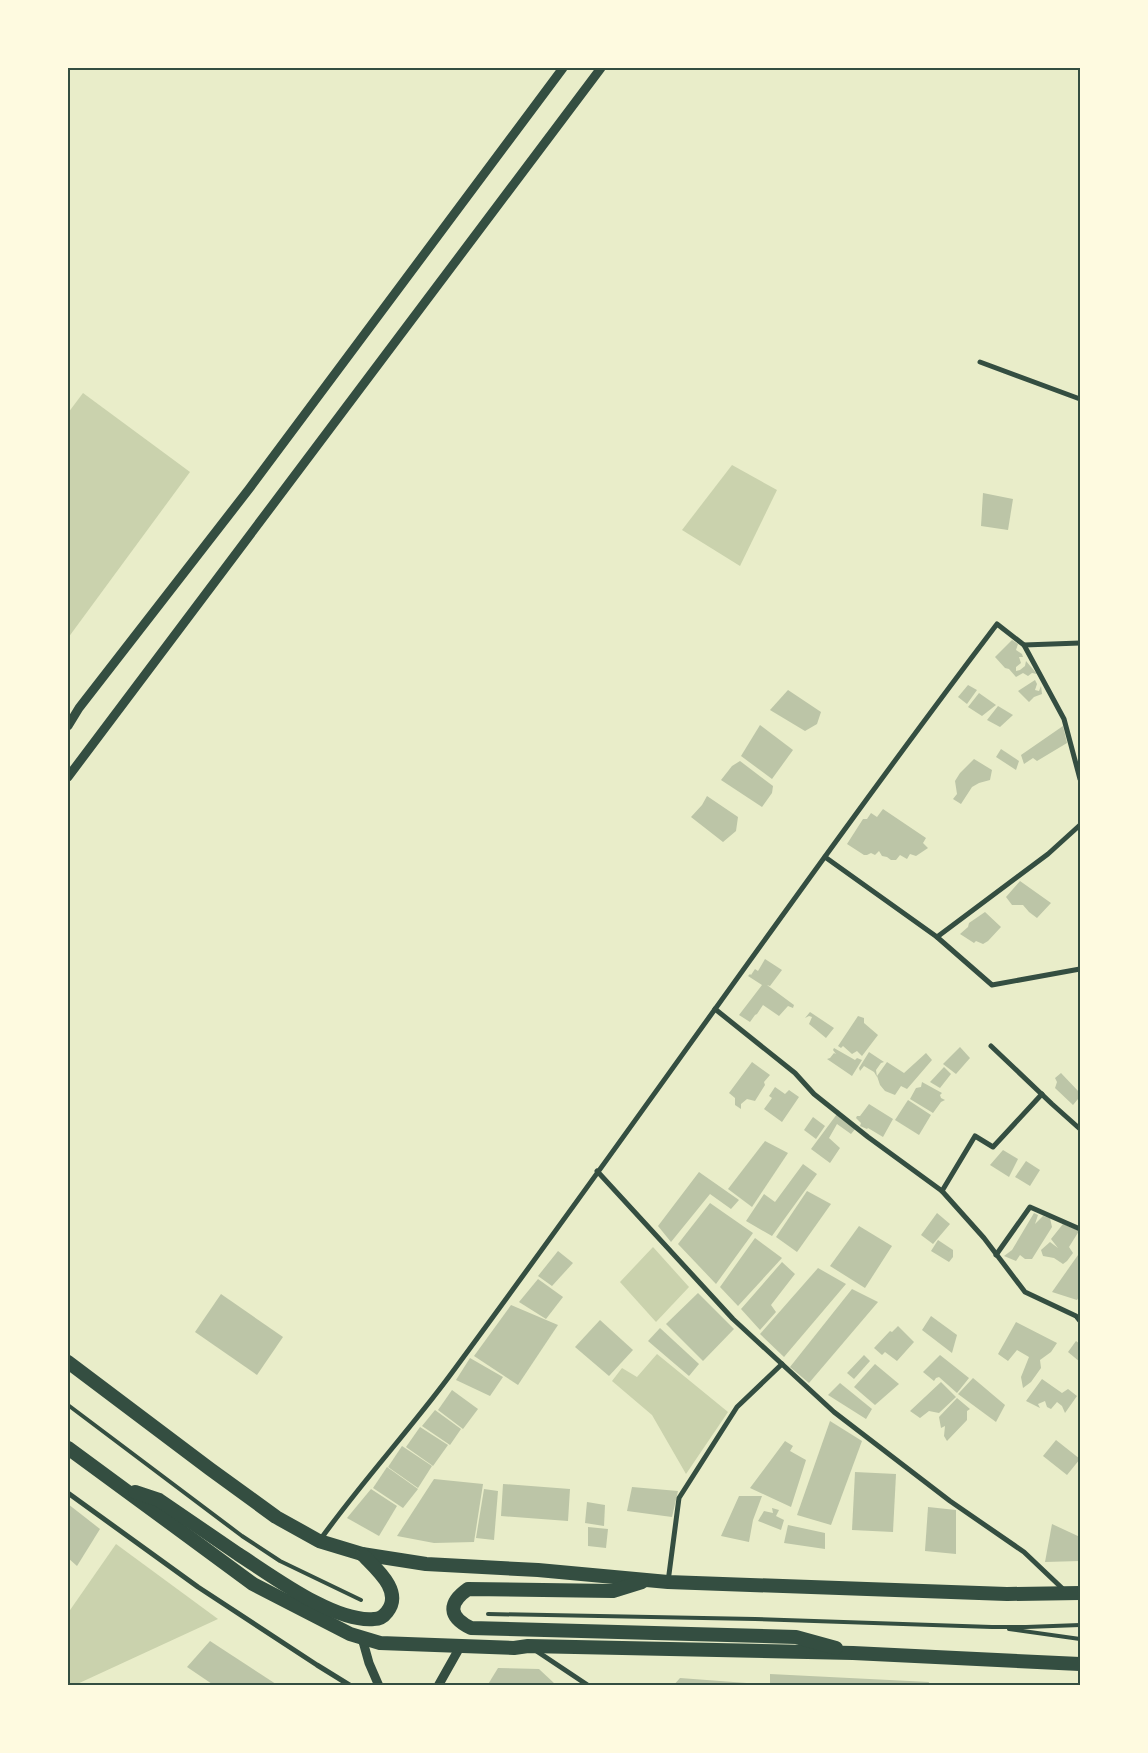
<svg xmlns="http://www.w3.org/2000/svg" width="1148" height="1753" font-family="'DM Sans',sans-serif">
  <style>
    .green { fill: #cad2ad }
    .building { fill: #bcc5a7 }
    .lines { fill: none; stroke-linecap: round; stroke-linejoin: round }
    .service { stroke: #344e41; stroke-width: 4 }
    .minor { stroke: #344e41; stroke-width: 5 }
    .tertiary { stroke: #344e41; stroke-width: 9 }
    .trunk { stroke: #344e41; stroke-width: 14 }
    .neatline { fill: none; stroke: #344e41; stroke-width: 2 }
  </style>
  <rect width="100%" height="100%" fill="#e9edc9"/>
  <g class="green">
    <path d="M83,393L190,472L68,638V413Z"/>
    <path d="M732,465L777,490L740,566L682,530Z"/>
    <path d="M653,1247L689,1287L656,1322L620,1282Z"/>
    <path d="M657,1354L728,1412L686,1474L652,1415L612,1381L622,1368L637,1377Z"/>
    <path d="M116,1544L218,1619L75,1685H68V1613Z"/>
  </g>
  <g class="building">
    <path d="M983,493L1013,499L1008,530L981,526Z"/>
    <path d="M1012,640L1018,644L1016,650L1022,654L1023,657H1019L1021,663L1016,667V671L1020,670L1025,666L1026,661L1037,674L1032,673L1028,676L1023,673L1016,677L1009,669L1005,668L995,657Z"/>
    <path d="M1035,680L1037,684L1035,690L1039,691L1041,686L1042,694L1034,697L1029,702L1018,691Z"/>
    <path d="M968,685L977,690L967,704L958,697Z"/>
    <path d="M788,690L821,712L817,724L805,731L770,710Z"/>
    <path d="M979,693L996,705L982,716L968,707Z"/>
    <path d="M998,706L1013,715L1000,727L987,720Z"/>
    <path d="M760,725L793,750L772,779L741,756Z"/>
    <path d="M1063,726L1067,743L1037,761L1033,758L1024,764L1021,755Z"/>
    <path d="M1001,749L1019,761L1016,770L996,757Z"/>
    <path d="M974,759L992,770L990,780L979,783L972,787L961,804L953,799L957,794L955,781L960,773Z"/>
    <path d="M740,761L773,786L772,793L762,807L721,780L732,766Z"/>
    <path d="M707,796L738,817L736,831L723,842L691,817L702,805Z"/>
    <path d="M883,809L926,838L923,843L928,848L916,856L910,854L907,859L900,855L896,860H891L887,857L882,856L879,851L875,855L871,853L867,855H864L847,844L863,819H867L871,813L877,817Z"/>
    <path d="M1020,881L1051,903L1037,918L1029,912L1023,905H1012L1006,897Z"/>
    <path d="M985,912L1001,927L988,941L983,944L976,941L974,943L960,934L968,927L969,923Z"/>
    <path d="M765,959L782,970L770,986L767,985L794,1005L793,1008L788,1006L779,1016L763,1005L757,1014L755,1015L750,1022L739,1015L762,985L748,976L750,974L751,975L755,969L758,971Z"/>
    <path d="M810,1012L834,1028L826,1038L809,1024L812,1017L809,1016L805,1018Z"/>
    <path d="M858,1016L864,1018V1023L878,1035L862,1056L857,1051L852,1054L843,1046L841,1048L838,1046Z"/>
    <path d="M960,1047L970,1058L956,1074L943,1064Z"/>
    <path d="M834,1048L855,1060L857,1058L862,1060L852,1076L827,1059L830,1058L834,1053L836,1054L833,1050Z"/>
    <path d="M869,1052L884,1062L881,1063L876,1070L877,1077L874,1072L864,1066L860,1071L859,1068Z"/>
    <path d="M926,1053L932,1060L907,1089L901,1086L895,1095L885,1091L880,1085L877,1076L887,1062L904,1073Z"/>
    <path d="M752,1062L770,1075L764,1082L765,1085L755,1101L747,1099L741,1104V1109L735,1105V1098L729,1093Z"/>
    <path d="M944,1067L951,1074L940,1088L930,1082Z"/>
    <path d="M1061,1073L1079,1092L1078,1099L1073,1105L1055,1088L1057,1082L1055,1078Z"/>
    <path d="M922,1082L942,1093L940,1095L941,1098L945,1100L941,1102L933,1113L910,1099L916,1088L921,1087Z"/>
    <path d="M775,1087L785,1094L789,1090L799,1097L782,1122L764,1109L772,1098L769,1096Z"/>
    <path d="M908,1100L931,1115L919,1135L895,1120Z"/>
    <path d="M869,1104L893,1119L883,1137L868,1128L867,1129L860,1126L861,1123L856,1118L857,1116H860Z"/>
    <path d="M837,1114L856,1128L851,1134L837,1124L829,1138L840,1148L830,1163L811,1149Z"/>
    <path d="M813,1117L825,1126L816,1139L804,1130Z"/>
    <path d="M765,1141L788,1153L752,1207L728,1189Z"/>
    <path d="M1003,1150L1018,1159L1009,1177L990,1165Z"/>
    <path d="M1026,1161L1040,1170L1030,1186L1015,1177Z"/>
    <path d="M803,1164L817,1174L772,1236L746,1221L764,1194L775,1202Z"/>
    <path d="M699,1172L739,1200L731,1209L710,1194L671,1242L658,1226Z"/>
    <path d="M807,1191L831,1204L797,1252L776,1237Z"/>
    <path d="M710,1203L753,1233L716,1284L678,1244Z"/>
    <path d="M937,1213L950,1224L933,1244L921,1235Z"/>
    <path d="M1034,1213L1038,1215L1035,1224L1043,1216L1050,1218L1052,1227L1032,1259H1025L1020,1255L1016,1261L1004,1256L1012,1250Z"/>
    <path d="M1063,1224L1079,1231L1069,1247L1073,1253L1067,1261L1063,1264L1054,1258L1043,1256L1041,1250L1050,1242L1058,1248L1051,1239Z"/>
    <path d="M859,1226L892,1246L865,1288L830,1266Z"/>
    <path d="M755,1238L782,1258L738,1306L720,1287Z"/>
    <path d="M938,1240L953,1250V1257L949,1262L931,1251Z"/>
    <path d="M558,1251L573,1263L552,1286L538,1276Z"/>
    <path d="M1078,1255L1080,1257V1295L1077,1300L1052,1292Z"/>
    <path d="M782,1262L795,1274L771,1305L776,1312L760,1330L741,1309Z"/>
    <path d="M818,1268L846,1284L784,1357L760,1334Z"/>
    <path d="M538,1279L563,1297L546,1319L519,1302Z"/>
    <path d="M852,1289L878,1302L809,1383L790,1367Z"/>
    <path d="M698,1293L734,1329L703,1361L666,1324Z"/>
    <path d="M221,1294L283,1337L257,1375L195,1332Z"/>
    <path d="M511,1305L558,1325L518,1385L474,1356Z"/>
    <path d="M931,1316L957,1335L952,1353L922,1330Z"/>
    <path d="M600,1320L633,1350L609,1376L575,1347Z"/>
    <path d="M1016,1322L1057,1343L1051,1352L1040,1360L1041,1368L1031,1382L1023,1388L1021,1377L1029,1357L1017,1350L1008,1361L998,1354Z"/>
    <path d="M898,1326L914,1342L897,1361L885,1352L882,1355L874,1348L890,1331L892,1332Z"/>
    <path d="M660,1328L699,1364L689,1376L648,1341Z"/>
    <path d="M1076,1341L1080,1344V1362L1068,1352Z"/>
    <path d="M864,1355L870,1361L854,1379L847,1373Z"/>
    <path d="M940,1355L969,1378L957,1393L939,1377L936,1378L934,1381L923,1372Z"/>
    <path d="M470,1358L503,1377L490,1396L456,1380Z"/>
    <path d="M875,1364L899,1384L875,1405L854,1387Z"/>
    <path d="M973,1378L1005,1405L996,1422L958,1394Z"/>
    <path d="M1042,1379L1062,1393L1068,1389L1077,1396L1065,1413L1062,1406L1057,1402L1051,1409L1047,1407L1045,1401L1038,1404L1040,1408L1026,1401Z"/>
    <path d="M941,1382L956,1397L939,1413L929,1411L920,1418L910,1411Z"/>
    <path d="M840,1383L872,1409L866,1419L828,1395Z"/>
    <path d="M452,1390L478,1409L463,1429L438,1410Z"/>
    <path d="M957,1398L970,1409L967,1411V1420L947,1441L944,1436L945,1426L941,1428L939,1417Z"/>
    <path d="M435,1410L461,1429L450,1445L422,1426Z"/>
    <path d="M830,1421L862,1441L831,1525L797,1515Z"/>
    <path d="M420,1427L448,1445L433,1466L406,1447Z"/>
    <path d="M1056,1440L1080,1459L1067,1475L1043,1456Z"/>
    <path d="M785,1441L793,1446L790,1451L806,1460L791,1507L750,1488Z"/>
    <path d="M402,1446L432,1466L418,1488L388,1467Z"/>
    <path d="M387,1467L418,1489L403,1508L373,1488Z"/>
    <path d="M855,1472L896,1474L893,1532L852,1530Z"/>
    <path d="M434,1479L483,1484L474,1542L434,1543L397,1536Z"/>
    <path d="M503,1484L570,1489L568,1521L501,1516Z"/>
    <path d="M632,1487L678,1491L672,1517L627,1511Z"/>
    <path d="M371,1489L397,1506L379,1536L347,1518Z"/>
    <path d="M484,1489L498,1491L494,1540L476,1538Z"/>
    <path d="M739,1496H762L753,1520L749,1542L721,1536Z"/>
    <path d="M587,1502L605,1505L604,1526L585,1523Z"/>
    <path d="M68,1504L100,1529L77,1566L68,1558Z"/>
    <path d="M928,1507L956,1510V1554L925,1551Z"/>
    <path d="M772,1508L779,1510L776,1516L784,1520L781,1530L758,1521L764,1511L773,1513Z"/>
    <path d="M1052,1524L1080,1537V1561L1045,1562Z"/>
    <path d="M788,1525L825,1533V1549L784,1543Z"/>
    <path d="M588,1527L608,1529L606,1548L588,1546Z"/>
    <path d="M210,1641L279,1686H215L187,1667Z"/>
    <path d="M498,1668L539,1669L555,1684L554,1686H487Z"/>
    <path d="M770,1674L929,1682L928,1686H770Z"/>
    <path d="M680,1678L760,1684V1686H673Z"/>
  </g>
  <g class="lines">
    <g class="service">
      <path d="M68,1405L242,1536L280,1561L361,1600"/>
      <path d="M488,1614L755,1619L992,1627H1026L1080,1625"/>
      <path d="M1009,1629L1080,1639"/>
    </g>
    <g class="minor">
      <path d="M980,362L1080,399"/>
      <path d="M1024,645L1064,719L1080,779"/>
      <path d="M825,857L937,937L992,985L1080,969"/>
      <path d="M937,937L1048,854L1080,825"/>
      <path d="M715,1009L795,1073L814,1094L868,1137L942,1191L984,1238L1025,1292L1076,1316L1080,1321"/>
      <path d="M991,1046L1052,1104L1080,1129"/>
      <path d="M597,1171L733,1319L834,1412L950,1501L1024,1552L1064,1590"/>
      <path d="M942,1191L975,1136L993,1147L1042,1094"/>
      <path d="M996,1255L1030,1207L1080,1229"/>
      <path d="M68,1493L198,1587L317,1665L351,1686"/>
      <path d="M320,1540C360,1484 407,1433 448,1378C633,1128 809,872 997,624L1024,645L1080,643"/>
      <path d="M668,1582L679,1498L737,1407L782,1364"/>
      <path d="M535,1650L589,1686"/>
    </g>
    <g class="tertiary">
      <path d="M68,726L79,708L249,489L563,68"/>
      <path d="M68,777L601,68"/>
      <path d="M362,1638L369,1663L379,1686"/>
      <path d="M438,1686L460,1647"/>
    </g>
    <g class="trunk">
      <path d="M68,1362L210,1469L276,1517L319,1541L362,1554L426,1564L538,1570L668,1582L1007,1594L1080,1593"/>
      <path d="M68,1448L253,1584L350,1634L380,1643L514,1648L528,1646L853,1653L1080,1664"/>
      <path d="M135,1492L159,1500C185,1518 212,1536 238,1554C271,1575 334,1623 374,1619C379,1619 384,1616 387,1612C404,1591 375,1568 362,1554"/>
      <path d="M642,1582L613,1591L468,1589C448,1603 448,1617 471,1628L796,1637L836,1648"/>
    </g>
  </g>
  <rect width="1148" height="1753" fill="none" stroke="#fefae0" stroke-width="138"/>
  <rect x="69" y="69" width="1010" height="1615" class="neatline"/>
</svg>
